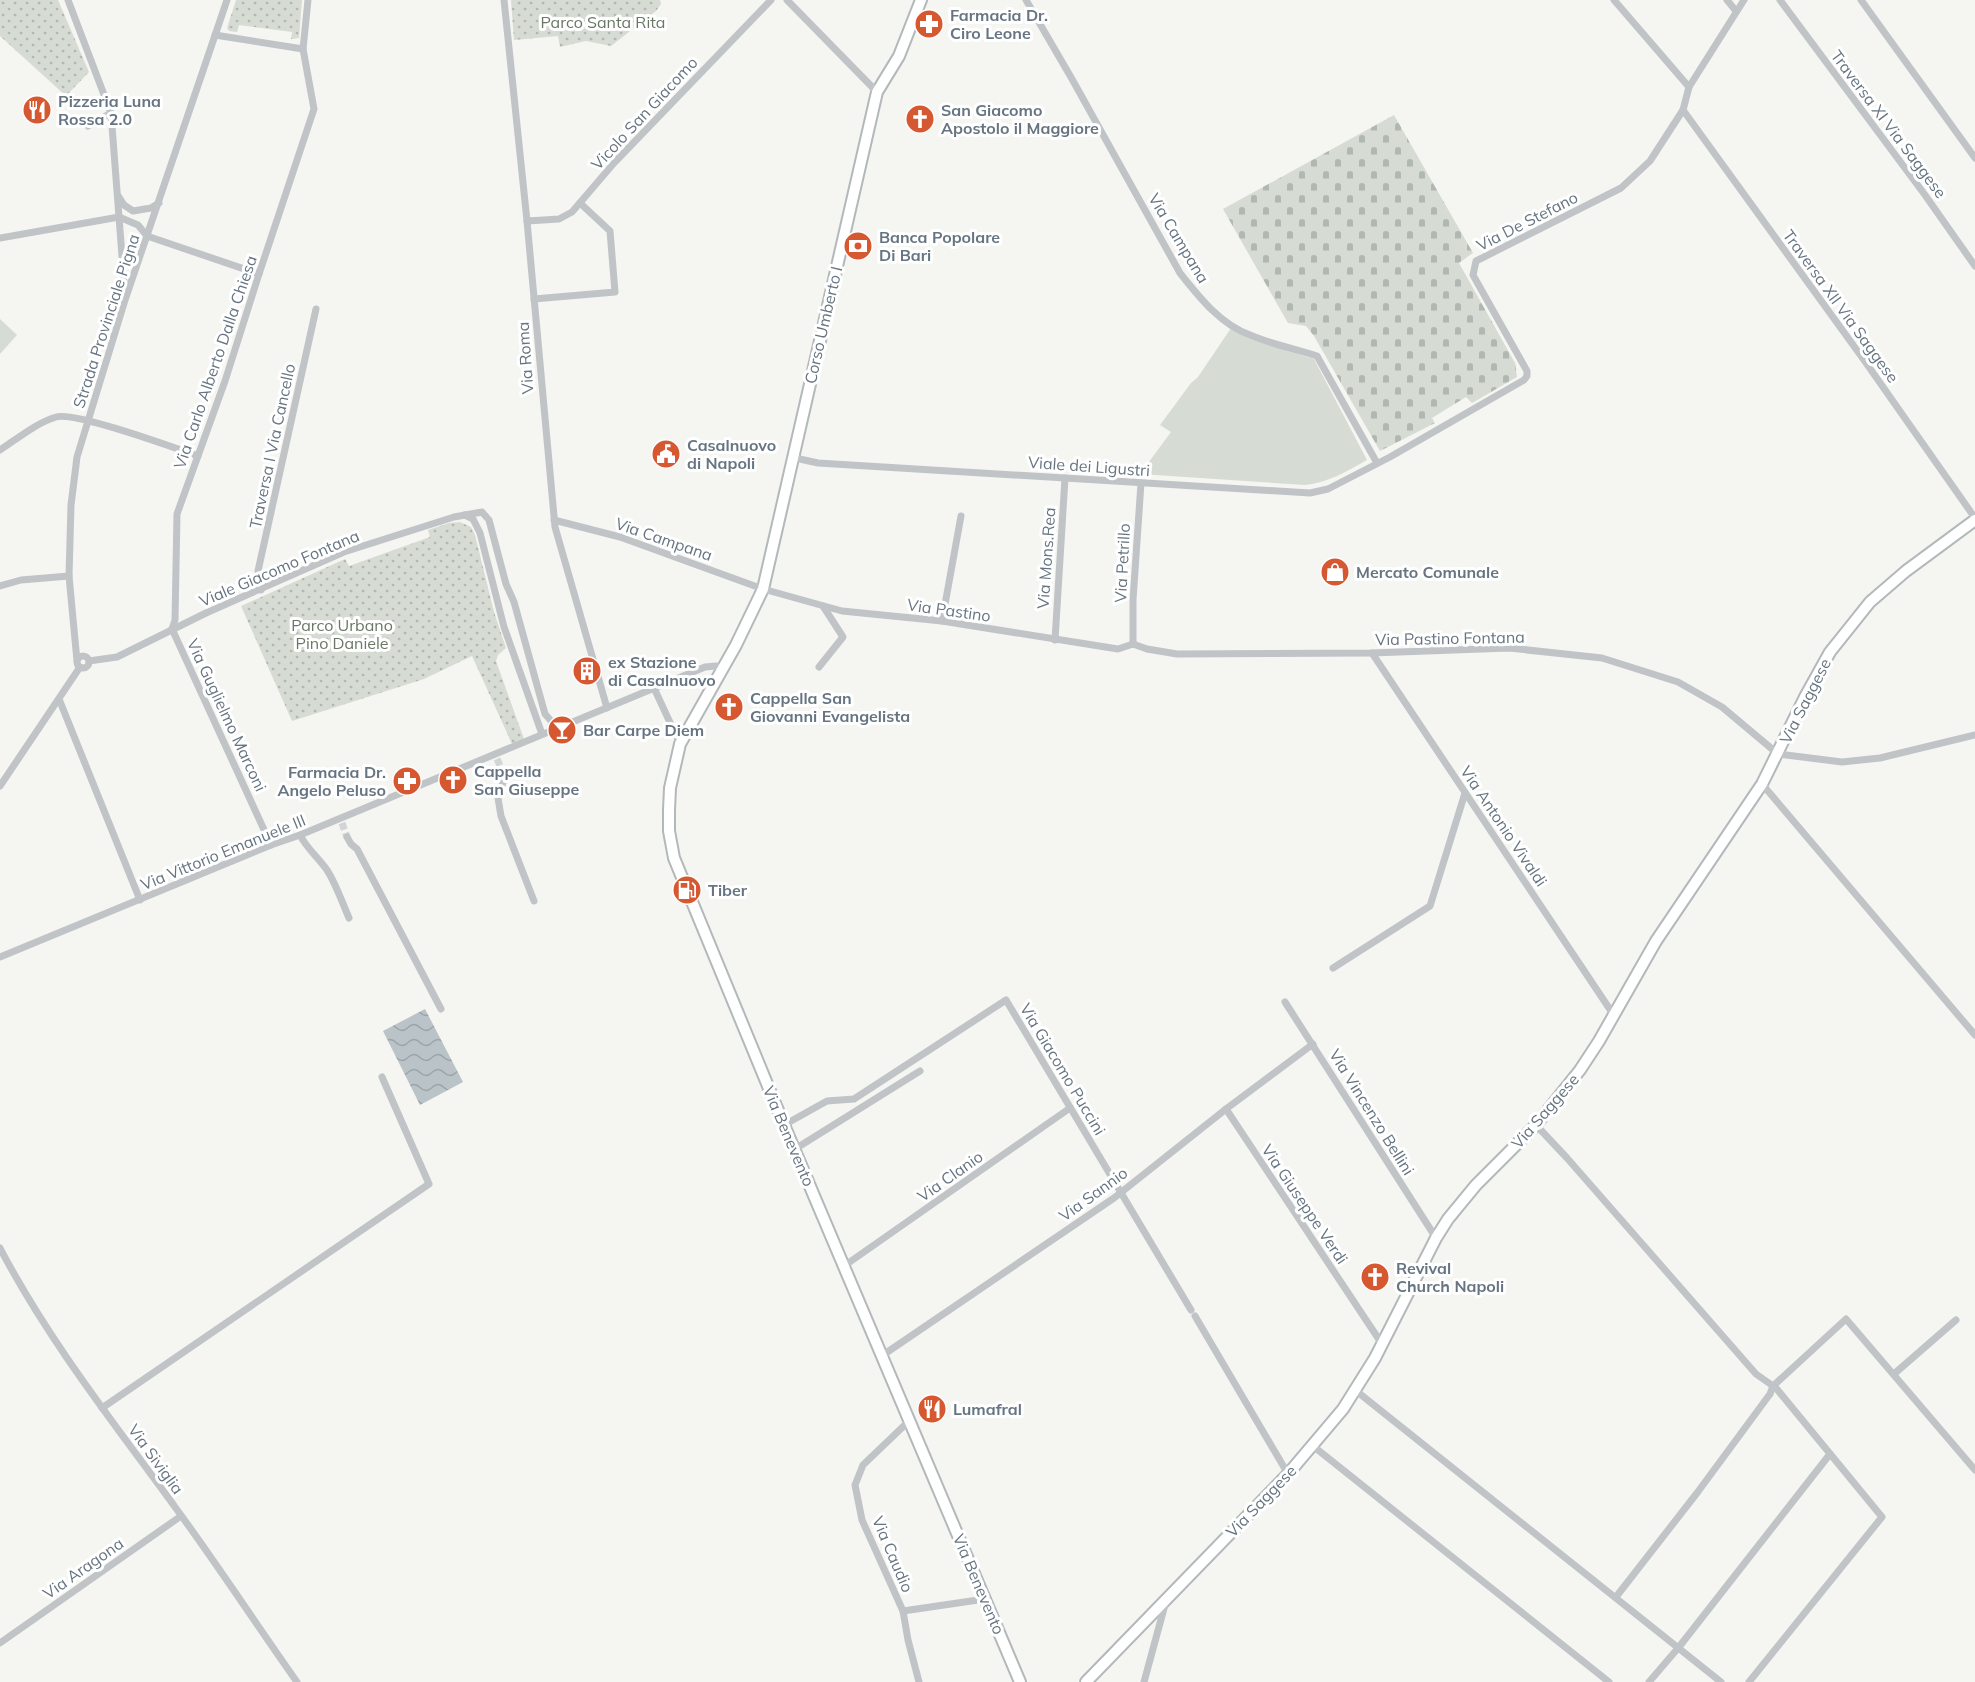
<svg xmlns="http://www.w3.org/2000/svg" width="1975" height="1682" font-family="Mulish,sans-serif">
  <style>
    .cemetery { fill: url(#cemetery-stones) }
    .park { fill: url(#park-dots) }
    .pitch { fill: #d6dcd3 }
    .water { fill: url(#water-waves) }
    .lines { fill: none; stroke-linecap: round; stroke-linejoin: round }
    .street-tunnel { stroke: #d1d5d6; stroke-width: 7; stroke-dasharray: 7 3.5; stroke-linecap: butt }
    .secondary-casing { stroke: #b3b8bb; stroke-width: 14 }
    .street { stroke: #c0c4c7; stroke-width: 7 }
    .secondary { stroke: #fff; stroke-width: 10 }
    .labels { text-anchor: middle; stroke-width: 6; stroke-linejoin: round; paint-order: stroke }
    .poi-label { font-size: 16px; font-weight: bold; fill: #667581; stroke: #fff; text-anchor: start }
    .park-label { font-size: 16px; fill: #687865; stroke: #fff }
    .street-label { font-size: 16px; fill: #667581; stroke: #fff }
  </style>
  <defs>
    <pattern id="cemetery-stones" width="16" height="16" patternUnits="userSpaceOnUse" patternTransform="scale(1.5)"><rect width="16" height="16" fill="#d6dcd3"/><path d="M2 7V4a2 2 0 0 1 4 0v3zM10 15v-3a2 2 0 0 1 4 0v3z" fill="#b1b7b1"/></pattern>
    <pattern id="park-dots" width="8" height="8" patternUnits="userSpaceOnUse" patternTransform="scale(1.5)"><rect width="8" height="8" fill="#d6dcd3"/><path d="M2 2h.1M6 6h.1" fill="none" stroke="#b1b7b1" stroke-width="1.8" stroke-linecap="round"/></pattern>
    <pattern id="water-waves" width="16" height="10" patternUnits="userSpaceOnUse" patternTransform="scale(1.5)"><rect width="16" height="10" fill="#bac4c8"/><path d="M0 5q4-4 8 0t8 0" fill="none" stroke="#9ba4a8"/></pattern>
  </defs>
  <rect width="100%" height="100%" fill="#f5f5f2"/>
  <path class="cemetery" d="M1394,115L1473,253L1459,263L1515,363L1517,377L1472,403L1466,397L1432,418L1435,423L1380,451L1314,336L1306,326L1288,323L1223,209Z"/>
  <g class="park">
    <path d="M0,0H58L89,72L66,96L0,36Z"/>
    <path d="M236,0H302L299,38L291,39L292,32L239,25L237,32L229,31L227,28Z"/>
    <path d="M511,0H660L661,4L656,11L611,46L586,41L560,47L558,36L514,40Z"/>
    <path d="M460,522L471,527L475,535L494,612L506,648L498,655L496,661L524,739L512,744L472,656L424,679L292,721L241,606L345,559L349,566L430,537L428,530L449,523Z"/>
  </g>
  <g class="pitch">
    <path d="M0,319L17,335L0,354Z"/>
    <path d="M1231,328L1252,340L1314,359L1367,460C1347,471 1328,483 1305,485L1140,474L1171,432L1160,425L1191,383L1198,377Z"/>
  </g>
  <path class="water" d="M425,1009L463,1082L420,1105L383,1031Z"/>
  <g class="lines">
    <g class="street-tunnel">
      <path d="M497,759L503,772"/>
      <path d="M342,823L347,837"/>
    </g>
    <g class="secondary-casing">
      <g id="secondary">
        <path d="M921,0L899,56L877,92L763,589L736,645L680,744L670,788L669,810V831L674,858L784,1125L1020,1682"/>
        <path d="M1086,1682L1288,1474L1343,1409L1375,1358L1436,1238L1448,1219L1476,1185L1536,1125L1580,1070L1599,1041L1656,941L1762,784L1805,697L1830,652L1870,602L1906,571L1975,520"/>
      </g>
    </g>
    <g class="street">
      <path d="M68,0L111,113L125,295"/>
      <path d="M504,0L527,221L555,527L607,708"/>
      <path d="M787,0L877,92"/>
      <path d="M1026,0L1072,79L1180,273C1199,297 1220,324 1250,335C1271,344 1295,349 1317,356L1377,463"/>
      <path d="M1614,0L1689,87"/>
      <path d="M1727,0L1736,11"/>
      <path d="M1780,0L1925,195L1975,266"/>
      <path d="M1861,0L1975,158"/>
      <path d="M215,35L303,49"/>
      <path d="M1683,110L1864,360L1975,518"/>
      <path d="M88,126L111,113"/>
      <path d="M119,197L124,205L133,211L151,208L159,203"/>
      <path d="M119,217L138,225L147,236"/>
      <path d="M527,221L559,219L572,212L614,163L771,0"/>
      <path d="M147,236L259,274"/>
      <path d="M0,238L119,217"/>
      <path d="M534,299L615,292L610,231L580,203"/>
      <path d="M0,450C17,439 36,423 56,417C74,411 175,448 198,456"/>
      <path d="M795,458L818,463L1310,493L1328,489L1390,457L1524,380L1527,376V371L1473,275L1476,261L1621,188L1650,161L1683,110L1689,87L1744,0"/>
      <path d="M465,515L473,519L480,533L504,627L542,734"/>
      <path d="M554,520L620,537L763,589L842,611L942,621L1118,649L1133,644"/>
      <path d="M0,586L21,580L69,576"/>
      <path d="M261,590L258,571L316,309"/>
      <path d="M942,621L961,516"/>
      <path d="M172,629L175,620L177,514L225,381L259,274L314,109L303,49L308,0"/>
      <path d="M172,629L271,845"/>
      <path d="M1055,640L1065,478"/>
      <path d="M1133,644L1147,649L1177,654L1372,653L1509,648L1602,658L1678,682L1722,707L1778,754L1842,762L1880,758L1975,735"/>
      <path d="M1133,644V600L1141,483"/>
      <path d="M1372,653L1613,1014"/>
      <circle cx="83" cy="662" r="6"/>
      <path d="M77,661L69,576L71,505L77,457L125,300L227,0"/>
      <path d="M89,661L117,657L206,613L344,552L454,517L482,512L489,520L506,584L514,602L545,714L552,722L561,727"/>
      <path d="M819,667L843,637L823,606"/>
      <path d="M654,688L680,744"/>
      <path d="M59,699L140,900"/>
      <path d="M503,772L505,776L498,798L501,816L534,901"/>
      <path d="M1762,784L1975,1035"/>
      <path d="M0,786L80,667"/>
      <path d="M300,835C307,849 318,857 327,870C336,884 342,902 349,918"/>
      <path d="M347,837L351,844L357,849L441,1009"/>
      <path d="M0,957L271,845L300,835L705,667L716,666L722,669"/>
      <path d="M1333,968L1430,906L1465,793"/>
      <path d="M1285,1002L1436,1238"/>
      <path d="M1226,1109L1382,1344"/>
      <path d="M784,1125L827,1101L854,1099L1006,1000L1191,1310"/>
      <path d="M1536,1125L1567,1158L1756,1374L1776,1388L1882,1517L1749,1682"/>
      <path d="M795,1149L920,1071"/>
      <path d="M0,1248C48,1340 114,1423 175,1507C217,1564 256,1624 297,1682"/>
      <path d="M844,1266L1070,1108"/>
      <path d="M1195,1316L1288,1474"/>
      <path d="M883,1355L1114,1198L1226,1109L1313,1044"/>
      <path d="M1894,1374L1956,1320"/>
      <path d="M1355,1390L1721,1682"/>
      <path d="M102,1408L429,1184L382,1077"/>
      <path d="M910,1420L863,1465L855,1485L862,1520L903,1611L908,1640L919,1682"/>
      <path d="M1313,1446L1609,1682"/>
      <path d="M1616,1597L1697,1493L1770,1394L1773,1386L1846,1319L1975,1470"/>
      <path d="M903,1611L985,1599"/>
      <path d="M0,1643L181,1516"/>
      <path d="M1144,1682L1166,1601"/>
      <path d="M1649,1682L1679,1647L1830,1454"/>
    </g>
    <use href="#secondary" class="secondary"/>
  </g>
  <defs>
    <g id="pharmacy-disc" transform="scale(1.5)"><circle r="9.5" fill="#d65831" stroke="#fff"/><path d="M-2-6h4v4h4v4h-4v4h-4v-4h-4v-4h4Z" fill="#fff"/></g>
    <g id="restaurant-disc" transform="scale(1.5)"><circle r="9.5" fill="#d65831" stroke="#fff"/><path d="M-5-6h1v4h1v-4h1v4h1v-4h1v5L-1.5 .5V6h-2V.5L-5-1ZM5-6V6H3V1.5H1.5Q1.5-4 5-6Z" fill="#fff"/></g>
    <g id="church-disc" transform="scale(1.5)"><circle r="9.5" fill="#d65831" stroke="#fff"/><path d="M-1.2-6h2.4v3.5h3.3v2.4h-3.3V6h-2.4V-.1h-3.3v-2.4h3.3Z" fill="#fff"/></g>
    <g id="bank-disc" transform="scale(1.5)"><circle r="9.5" fill="#d65831" stroke="#fff"/><path d="M-6-4H6V4H-6ZM0-2.3a2.3 2.3 0 1 0 0 4.6a2.3 2.3 0 1 0 0-4.6Z" fill="#fff"/></g>
    <g id="civic-disc" transform="scale(1.5)"><circle r="9.5" fill="#d65831" stroke="#fff"/><path d="M-.6-6.5H3V-4.5H.6V-3L4-1V1h2V6H-6V1h2V-1L-.6-3ZM-1.2 2.5V6h2.4V2.5Z" fill="#fff"/></g>
    <g id="shop-disc" transform="scale(1.5)"><circle r="9.5" fill="#d65831" stroke="#fff"/><path d="M-5-2.5h2.3a2.7 3.5 0 0 1 5.4 0H5L5.5 6h-11ZM-1.5-2.5h3a1.5 2.3 0 0 0-3 0Z" fill="#fff"/></g>
    <g id="building-disc" transform="scale(1.5)"><circle r="9.5" fill="#d65831" stroke="#fff"/><path d="M-4-6H4V6H1V3H-1V6H-4ZM-2.5-4.3h1.7v1.8h-1.7ZM.8-4.3h1.7v1.8H.8ZM-2.5-1h1.7V.8h-1.7ZM.8-1h1.7V.8H.8Z" fill="#fff"/></g>
    <g id="bar-disc" transform="scale(1.5)"><circle r="9.5" fill="#d65831" stroke="#fff"/><path d="M-6-5H6L.8 .8V4.5H3.5V6h-7V4.5H-.8V.8Z" fill="#fff"/></g>
    <g id="fuel-disc" transform="scale(1.5)"><circle r="9.5" fill="#d65831" stroke="#fff"/><path d="M-5.5-6h7V0h2V4h1.3V-2.5L3-4.5l.8-.8L6-3V5H2.5V1h-1V6h-7ZM-4.2-4.7v3.2H.2V-4.7Z" fill="#fff"/></g>
  </defs>
  <g fill-rule="evenodd">
    <use href="#pharmacy-disc" x="929" y="24"/>
    <use href="#restaurant-disc" x="37" y="110"/>
    <use href="#church-disc" x="920" y="119"/>
    <use href="#bank-disc" x="858" y="246"/>
    <use href="#civic-disc" x="666" y="454"/>
    <use href="#shop-disc" x="1335" y="572"/>
    <use href="#building-disc" x="587" y="671"/>
    <use href="#church-disc" x="729" y="707"/>
    <use href="#bar-disc" x="562" y="730"/>
    <use href="#church-disc" x="453" y="780"/>
    <use href="#pharmacy-disc" x="407" y="781"/>
    <use href="#fuel-disc" x="687" y="890"/>
    <use href="#church-disc" x="1375" y="1277"/>
    <use href="#restaurant-disc" x="932" y="1409"/>
  </g>
  <g class="labels">
    <g class="poi-label">
      <text x="950" y="21">Farmacia Dr.<tspan x="950" dy="18">Ciro Leone</tspan></text>
      <text x="58" y="107">Pizzeria Luna<tspan x="58" dy="18">Rossa 2.0</tspan></text>
      <text x="941" y="116">San Giacomo<tspan x="941" dy="18">Apostolo il Maggiore</tspan></text>
      <text x="879" y="243">Banca Popolare<tspan x="879" dy="18">Di Bari</tspan></text>
      <text x="687" y="451">Casalnuovo<tspan x="687" dy="18">di Napoli</tspan></text>
      <text x="1356" y="578">Mercato Comunale</text>
      <text x="608" y="668">ex Stazione<tspan x="608" dy="18">di Casalnuovo</tspan></text>
      <text x="750" y="704">Cappella San<tspan x="750" dy="18">Giovanni Evangelista</tspan></text>
      <text x="583" y="736">Bar Carpe Diem</text>
      <text x="474" y="777">Cappella<tspan x="474" dy="18">San Giuseppe</tspan></text>
      <text x="386" y="778" text-anchor="end">Farmacia Dr.<tspan x="386" dy="18">Angelo Peluso</tspan></text>
      <text x="708" y="896">Tiber</text>
      <text x="1396" y="1274">Revival<tspan x="1396" dy="18">Church Napoli</tspan></text>
      <text x="953" y="1415">Lumafral</text>
    </g>
    <g class="park-label">
      <text x="603" y="28">Parco Santa Rita</text>
      <text x="342" y="631">Parco Urbano<tspan x="342" dy="18">Pino Daniele</tspan></text>
    </g>
    <g class="street-label">
      <text transform="translate(644 113) rotate(-47)" y="6">Vicolo San Giacomo</text>
      <text transform="translate(1889 124) rotate(53)" y="6">Traversa XI Via Saggese</text>
      <text transform="translate(1527 221) rotate(-27)" y="6">Via De Stefano</text>
      <text transform="translate(1179 238) rotate(59)" y="6">Via Campana</text>
      <text transform="translate(1841 306) rotate(54)" y="6">Traversa XII Via Saggese</text>
      <text transform="translate(106 321) rotate(-72)" y="6">Strada Provinciale Pigna</text>
      <text transform="translate(823 325) rotate(-77)" y="6">Corso Umberto I</text>
      <text transform="translate(525 358) rotate(-94)" y="6">Via Roma</text>
      <text transform="translate(215 362) rotate(-71)" y="6">Via Carlo Alberto Dalla Chiesa</text>
      <text transform="translate(272 446) rotate(-78)" y="6">Traversa I Via Cancello</text>
      <text transform="translate(1089 466) rotate(4)" y="6">Viale dei Ligustri</text>
      <text transform="translate(664 539) rotate(19)" y="6">Via Campana</text>
      <text transform="translate(1046 558) rotate(-86)" y="6">Via Mons.Rea</text>
      <text transform="translate(1122 563) rotate(-87)" y="6">Via Petrillo</text>
      <text transform="translate(279 568) rotate(-23)" y="6">Viale Giacomo Fontana</text>
      <text transform="translate(949 610) rotate(8)" y="6">Via Pastino</text>
      <text transform="translate(1450 638) rotate(-1)" y="6">Via Pastino Fontana</text>
      <text transform="translate(1805 701) rotate(-63)" y="6">Via Saggese</text>
      <text transform="translate(227 715) rotate(65)" y="6">Via Guglielmo Marconi</text>
      <text transform="translate(1504 826) rotate(56)" y="6">Via Antonio Vivaldi</text>
      <text transform="translate(223 852) rotate(-22)" y="6">Via Vittorio Emanuele III</text>
      <text transform="translate(1063 1069) rotate(59)" y="6">Via Giacomo Puccini</text>
      <text transform="translate(1545 1111) rotate(-49)" y="6">Via Saggese</text>
      <text transform="translate(1372 1112) rotate(58)" y="6">Via Vincenzo Bellini</text>
      <text transform="translate(789 1136) rotate(67)" y="6">Via Benevento</text>
      <text transform="translate(950 1176) rotate(-35)" y="6">Via Clanio</text>
      <text transform="translate(1093 1194) rotate(-36)" y="6">Via Sannio</text>
      <text transform="translate(1305 1204) rotate(56)" y="6">Via Giuseppe Verdi</text>
      <text transform="translate(156 1459) rotate(54)" y="6">Via Siviglia</text>
      <text transform="translate(1261 1501) rotate(-46)" y="6">Via Saggese</text>
      <text transform="translate(893 1554) rotate(67)" y="6">Via Caudio</text>
      <text transform="translate(83 1568) rotate(-35)" y="6">Via Aragona</text>
      <text transform="translate(979 1584) rotate(67)" y="6">Via Benevento</text>
    </g>
  </g>
</svg>
